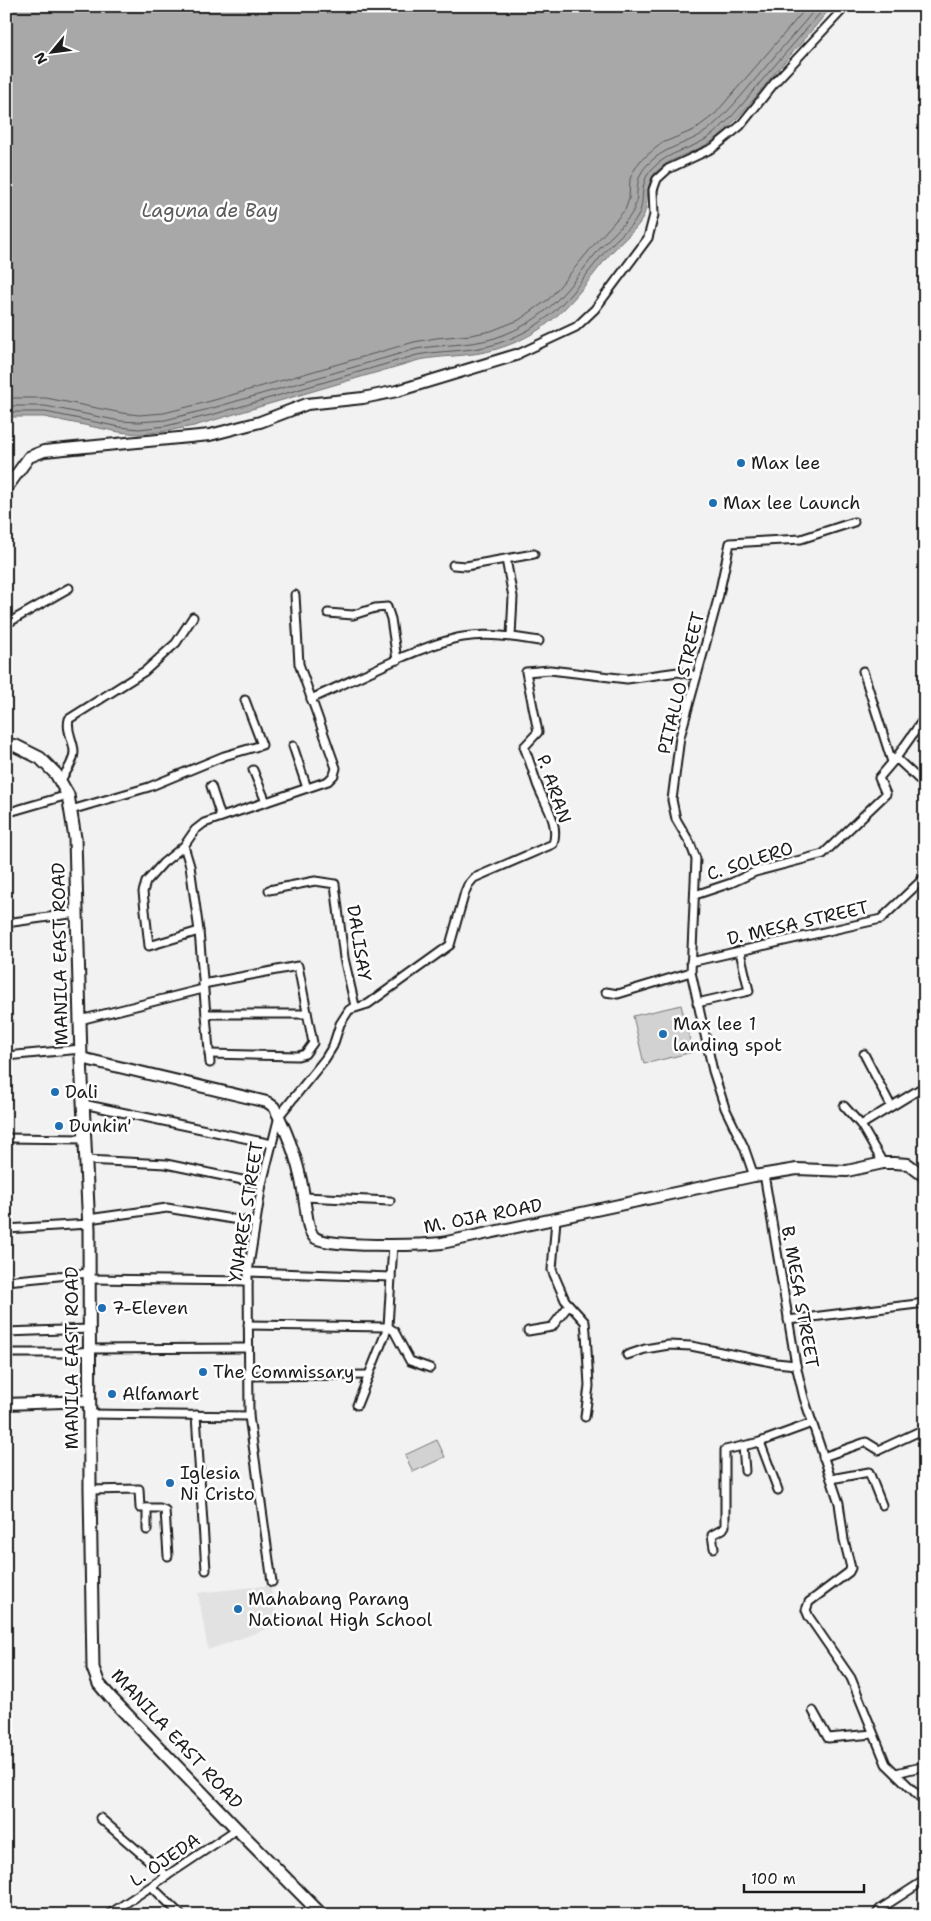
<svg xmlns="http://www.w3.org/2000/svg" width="931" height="1921" font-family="'Shantell Sans',sans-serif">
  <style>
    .built { fill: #e2e2e2 }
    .green { fill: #d2d2d2; stroke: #777 }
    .water { fill: #a8a8a8; stroke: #707070 }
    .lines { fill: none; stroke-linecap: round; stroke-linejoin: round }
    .shore { stroke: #545454; stroke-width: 1 }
    .street-casing { stroke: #1c1c1c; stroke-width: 11 }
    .secondary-casing { stroke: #1c1c1c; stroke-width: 14 }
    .primary-casing { stroke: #1c1c1c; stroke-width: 15 }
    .street { stroke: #fff; stroke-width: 7 }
    .secondary { stroke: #fff; stroke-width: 10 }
    .primary { stroke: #fff; stroke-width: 11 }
    .poi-dot { fill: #1f6fb2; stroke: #fff; stroke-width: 2 }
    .labels { text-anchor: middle; stroke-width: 5; stroke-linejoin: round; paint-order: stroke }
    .poi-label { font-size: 18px; fill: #1c1c1c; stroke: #fff; text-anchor: start }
    .street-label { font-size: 18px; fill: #1c1c1c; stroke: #fff }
    .water-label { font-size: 19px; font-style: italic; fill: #5b5b5b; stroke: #fff }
  </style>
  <rect width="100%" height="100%" fill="#f2f2f2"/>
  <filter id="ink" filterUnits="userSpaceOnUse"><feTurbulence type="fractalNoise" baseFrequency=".02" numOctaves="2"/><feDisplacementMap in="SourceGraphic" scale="10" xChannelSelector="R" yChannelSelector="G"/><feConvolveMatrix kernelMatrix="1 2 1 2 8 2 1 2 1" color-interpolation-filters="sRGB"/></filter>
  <g filter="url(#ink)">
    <path class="built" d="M270,1585L278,1625L208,1650L198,1593Z"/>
    <g class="green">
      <path d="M681,1005L693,1052L644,1064L633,1016Z"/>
      <path d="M437,1440L445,1457L413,1472L405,1455Z"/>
    </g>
    <path class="water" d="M6,6H832C813,30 793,52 773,75C756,96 739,119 718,137C699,153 673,154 656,172C643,186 651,205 641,221C633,233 620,243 610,254C574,298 555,331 497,349C472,357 444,355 419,360L194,426L167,431L139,434L119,432L44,417H6Z"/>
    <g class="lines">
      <g class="shore">
        <path d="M6,398H46L122,413L139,415L164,413L211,401L414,342L436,338L471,335L491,331L519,320L549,299L598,240L625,210L629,199L630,179L633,172L640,161L662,143L694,130L715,114L808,6"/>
        <path d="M6,406H45L120,421L139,422L165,420L213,408L416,349C442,344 469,346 495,338C551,319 566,289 602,246C611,236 622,227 630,216C643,198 630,182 648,164C668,144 690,145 710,128C730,111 746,90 763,70C781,48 800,28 818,6"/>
        <path d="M6,412H45L120,427L139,429L166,426L215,414L417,355C443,350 471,352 496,344C555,325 571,292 608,248C617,238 629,229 637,218C647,201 637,185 652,169C669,150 694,150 713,134C735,116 751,93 769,72C788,50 807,29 826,6"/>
      </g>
      <g class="street-casing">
        <g id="street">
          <path d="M516,355L576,327L595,309L648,238L654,215L653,190L657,179L668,169L713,148L740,126L776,81L846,6"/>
          <path d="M506,559L513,597L511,636"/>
          <path d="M453,565L466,566L534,554"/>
          <path d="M328,613L353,615L375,608L387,607L391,619L397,660"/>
          <path d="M6,624L69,588"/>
          <path d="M863,671L892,762"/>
          <path d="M311,699C342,685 373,670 405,656C423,649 443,640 463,637C488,633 514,637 539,641"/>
          <path d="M293,746L307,788"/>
          <path d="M896,758L925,717"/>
          <path d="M253,770L266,802"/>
          <path d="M60,781C66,772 74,762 74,751C73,739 66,731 69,719L145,671L176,643L193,617"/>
          <path d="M211,786L221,817"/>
          <path d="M71,810L149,787L224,756L262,745L245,700"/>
          <path d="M6,813L68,795"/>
          <path d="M184,846L190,866L199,931L210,1063"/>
          <path d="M269,890L315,881L335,884L344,958L355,1006L349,1010L340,1024L333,1046L325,1059L279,1116L262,1184L248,1272L249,1416L272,1582"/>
          <path d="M695,895L731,883L755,872L823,854L886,794L879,778L896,758L925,785"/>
          <path d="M6,923L77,913"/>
          <path d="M199,931L149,946L143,892L146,882L163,863L184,846L195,830L204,823L328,781L334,775L336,768L299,664L295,595"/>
          <path d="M691,962L881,919L925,877"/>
          <path d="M203,984L298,966L313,1043L305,1054L298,1056L209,1054"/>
          <path d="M606,992L618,994L691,972"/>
          <path d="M697,1003L749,991L740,952"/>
          <path d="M352,1009L368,1004L450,945L465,892L468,885L474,878L553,844C560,823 544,803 537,784C533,772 529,759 524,747L538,732L526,672L550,670L627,679L678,672L696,676"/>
          <path d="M206,1014H307"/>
          <path d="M80,1020L203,989"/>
          <path d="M864,1054L891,1106"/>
          <path d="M6,1056L81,1049"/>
          <path d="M83,1104L272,1144"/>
          <path d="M844,1106L861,1125L883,1163"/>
          <path d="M861,1125L925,1086"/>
          <path d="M6,1138L85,1139"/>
          <path d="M86,1160L166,1164L262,1184"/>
          <path d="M764,1174L796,1365L804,1398L839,1503L844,1540L851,1568L849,1572L809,1602L806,1610L809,1617L851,1678L886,1764L925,1802"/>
          <path d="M754,1176L744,1147L725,1108L713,1071L691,972L696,859L690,843L676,819L672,800L680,737L718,599L730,543L801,539L854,522"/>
          <path d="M304,1197L390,1201"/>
          <path d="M88,1219L167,1208L256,1223"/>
          <path d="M556,1219L552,1270L565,1300L585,1322L586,1332L589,1386L585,1417"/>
          <path d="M6,1229L89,1224"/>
          <path d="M248,1272L391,1277"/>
          <path d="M90,1279L248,1281"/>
          <path d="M6,1281L89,1273"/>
          <path d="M788,1320L925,1303"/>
          <path d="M248,1325L388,1327L394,1331L410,1361L430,1368"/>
          <path d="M528,1331L552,1327L569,1305"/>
          <path d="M6,1332L90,1329"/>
          <path d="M90,1349L247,1348"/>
          <path d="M6,1353H69L90,1351"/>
          <path d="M627,1355L645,1349L669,1345L691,1346L776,1363L796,1365"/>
          <path d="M248,1376L369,1375"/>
          <path d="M357,1405L388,1327L393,1244"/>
          <path d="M90,1414L249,1416"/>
          <path d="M196,1415L206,1570"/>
          <path d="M760,1442L778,1490"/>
          <path d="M743,1446L745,1471"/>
          <path d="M823,1457L866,1442L879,1450L920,1431"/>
          <path d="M831,1479L869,1472L882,1505"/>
          <path d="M90,1490L139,1489L140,1508H160L165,1510L168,1556"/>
          <path d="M147,1508V1530"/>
          <path d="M714,1548L712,1535L723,1529L725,1526V1450L760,1442L812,1423"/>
          <path d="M813,1711L828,1738L873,1734"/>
          <path d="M896,1773L925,1766"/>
          <path d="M100,1818L167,1876"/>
          <path d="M152,1887L181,1915"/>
          <path d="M108,1915L237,1829"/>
          <path d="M876,1915L880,1909L925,1880"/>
        </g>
      </g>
      <g class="secondary-casing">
        <g id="secondary">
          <path d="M6,489L29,457L44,451L210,435L260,422L307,404L363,398L397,391L516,355"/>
          <path d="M81,1058L267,1102L274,1107C290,1137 301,1171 305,1204C307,1214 307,1229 314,1237C326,1248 423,1245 442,1243L754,1176L797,1169L847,1171L883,1163H894L908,1164L925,1177"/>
          <path d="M6,1404L90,1401"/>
        </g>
      </g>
      <g class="primary-casing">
        <path id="primary" d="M6,744L16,746L40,758L56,774L68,795L75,838L81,1058L89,1229L90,1490L93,1668L99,1684L111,1698L237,1829L322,1915"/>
      </g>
      <use href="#street" class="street"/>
      <use href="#secondary" class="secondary"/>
      <use href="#primary" class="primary"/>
    </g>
  </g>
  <g class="poi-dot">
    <circle cx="741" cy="463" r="5"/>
    <circle cx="713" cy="503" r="5"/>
    <circle cx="663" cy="1034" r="5"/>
    <circle cx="55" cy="1092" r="5"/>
    <circle cx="59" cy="1126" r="5"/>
    <circle cx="102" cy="1308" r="5"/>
    <circle cx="203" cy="1372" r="5"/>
    <circle cx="112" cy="1394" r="5"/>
    <circle cx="170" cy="1483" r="5"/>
    <circle cx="238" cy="1609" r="5"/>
  </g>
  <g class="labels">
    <g class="poi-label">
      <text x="751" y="469">Max lee</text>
      <text x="723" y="509">Max lee Launch</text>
      <text x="673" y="1030">Max lee 1<tspan x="673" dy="21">landing spot</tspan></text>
      <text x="65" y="1098">Dali</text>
      <text x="69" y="1132">Dunkin'</text>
      <text x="112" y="1314">7-Eleven</text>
      <text x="213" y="1378">The Commissary</text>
      <text x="122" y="1400">Alfamart</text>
      <text x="180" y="1479">Iglesia<tspan x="180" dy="21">Ni Cristo</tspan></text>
      <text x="248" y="1605">Mahabang Parang<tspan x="248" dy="21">National High School</tspan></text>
    </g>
    <g class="street-label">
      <text transform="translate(681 683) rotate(-76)" y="6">PITALLO STREET</text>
      <text transform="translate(554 789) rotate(71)" y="6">P. ARAN</text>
      <text transform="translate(750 861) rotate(-18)" y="6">C. SOLERO</text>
      <text transform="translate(798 923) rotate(-13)" y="6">D. MESA STREET</text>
      <text transform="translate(359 943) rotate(81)" y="6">DALISAY</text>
      <text transform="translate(60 954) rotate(-91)" y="6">MANILA EAST ROAD</text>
      <text transform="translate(246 1212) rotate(-81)" y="6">YNARES STREET</text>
      <text transform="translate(483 1216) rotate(-11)" y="6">M. OJA ROAD</text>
      <text transform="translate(800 1297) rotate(80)" y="6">B. MESA STREET</text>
      <text transform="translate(72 1358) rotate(-90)" y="6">MANILA EAST ROAD</text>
      <text transform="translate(177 1739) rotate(47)" y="6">MANILA EAST ROAD</text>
      <text transform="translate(165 1860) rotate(-34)" y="6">L. OJEDA</text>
    </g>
    <g class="water-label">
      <text x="210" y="217">Laguna de Bay</text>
    </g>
  </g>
  <rect width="931" height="1921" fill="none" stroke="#fff" stroke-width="25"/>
  <rect x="12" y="12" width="906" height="1896" fill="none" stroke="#1c1c1c" stroke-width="2" filter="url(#ink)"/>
  <g transform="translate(52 52) rotate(241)" stroke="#ffffff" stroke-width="4" paint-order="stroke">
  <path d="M0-4L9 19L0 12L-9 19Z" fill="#1c1c1c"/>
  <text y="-8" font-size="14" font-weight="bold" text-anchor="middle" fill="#1c1c1c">N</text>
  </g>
  <path d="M744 1884v8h120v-8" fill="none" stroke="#1c1c1c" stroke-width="2.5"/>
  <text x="751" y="1884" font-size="15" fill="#1c1c1c" stroke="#ffffff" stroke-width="4" paint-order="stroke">100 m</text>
</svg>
